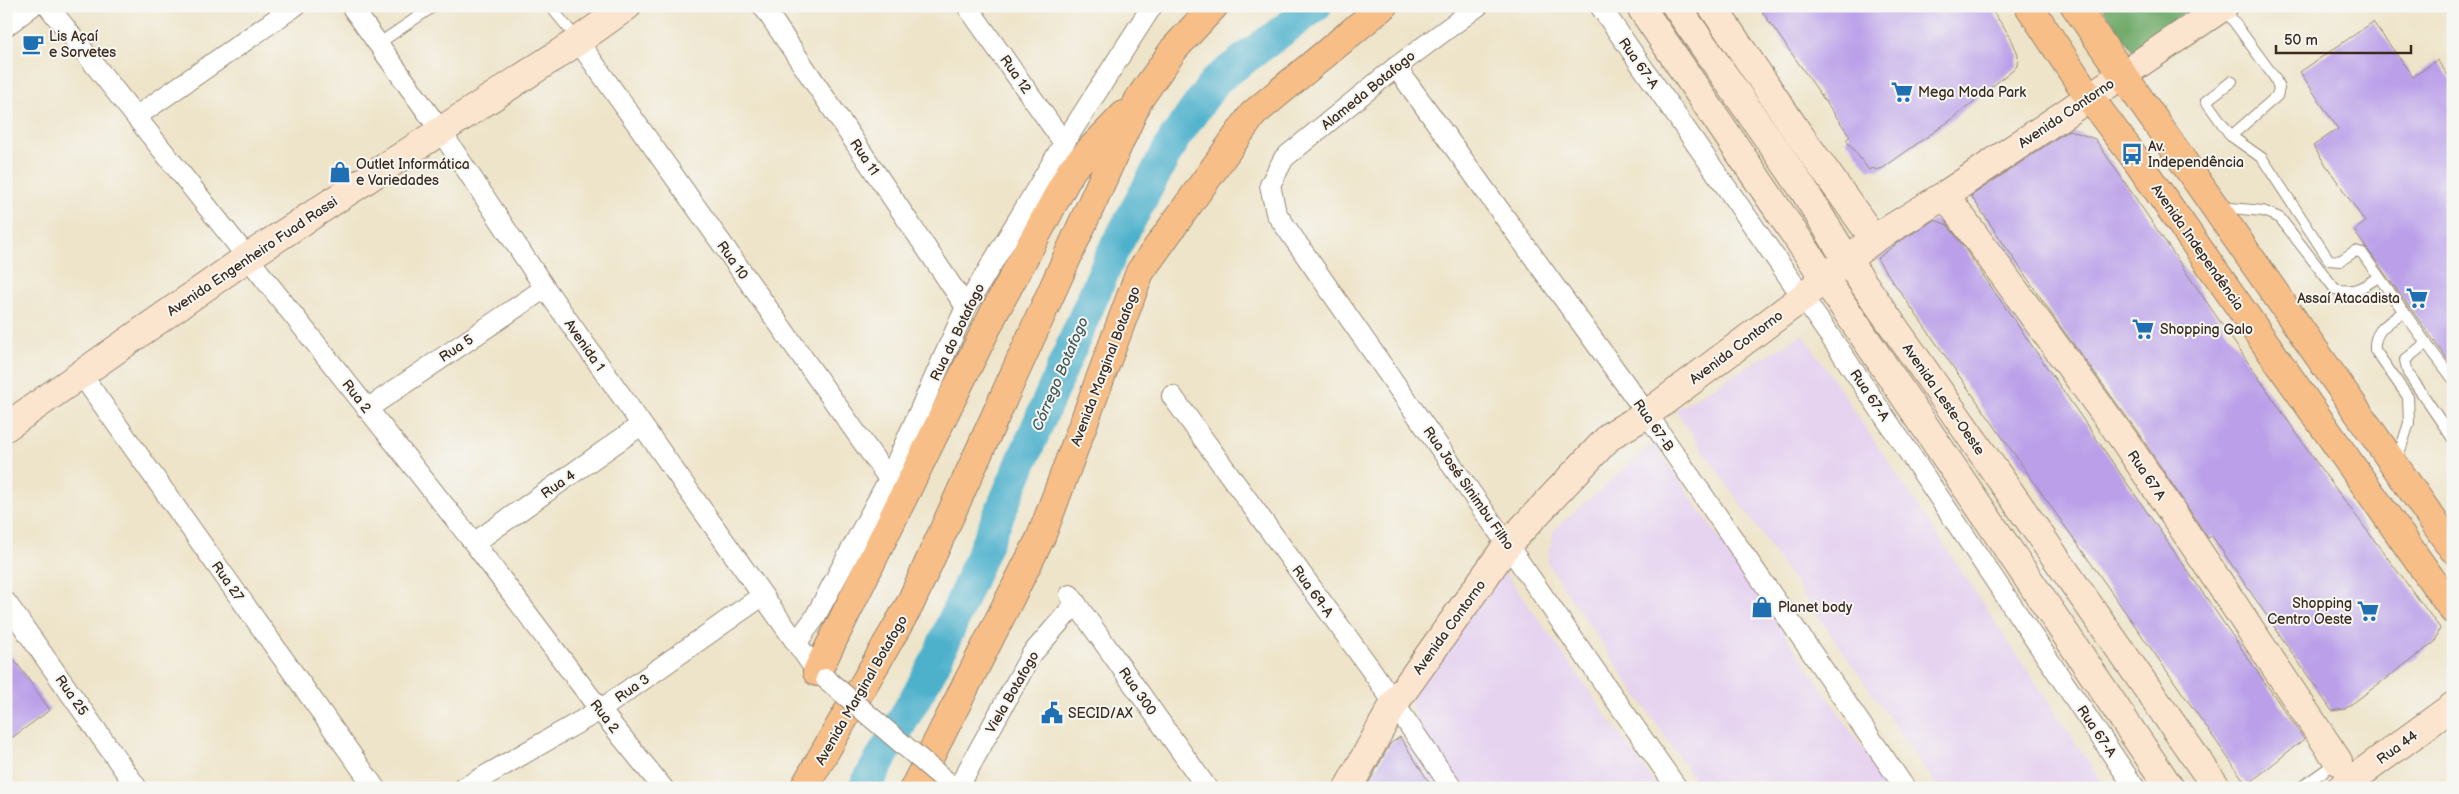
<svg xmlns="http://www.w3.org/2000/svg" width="2459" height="794" font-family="'Balsamiq Sans',sans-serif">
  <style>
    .built { fill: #e6d3f0 }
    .forest { fill: #72ac6c; stroke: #566b45 }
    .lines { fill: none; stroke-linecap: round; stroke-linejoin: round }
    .river { stroke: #4db1cc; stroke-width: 32 }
    .building { fill: #bba0e9 }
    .lane-casing { stroke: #948774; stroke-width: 12 }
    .street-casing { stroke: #948774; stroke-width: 22 }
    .secondary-casing { stroke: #948774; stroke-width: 30 }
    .primary-casing { stroke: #948774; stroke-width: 30 }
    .lane { stroke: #fff; stroke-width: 10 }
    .street { stroke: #fff; stroke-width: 20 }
    .secondary { stroke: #fce5cf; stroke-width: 28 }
    .primary { stroke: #f7be88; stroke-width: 28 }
    .street-bridge-casing { stroke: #948774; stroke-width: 22; stroke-linecap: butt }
    .street-bridge { stroke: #fff; stroke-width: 20 }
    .labels { text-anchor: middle; stroke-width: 4; stroke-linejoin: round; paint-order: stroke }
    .poi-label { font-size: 14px; fill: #3b2a1e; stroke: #f6f6f2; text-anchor: start }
    .street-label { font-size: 14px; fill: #3b2a1e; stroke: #f6f6f2 }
    .water-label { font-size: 15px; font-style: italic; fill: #41595b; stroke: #f6f6f2 }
  </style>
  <rect width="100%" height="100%" fill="#f6f6f2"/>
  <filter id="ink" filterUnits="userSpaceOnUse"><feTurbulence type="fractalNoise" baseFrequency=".02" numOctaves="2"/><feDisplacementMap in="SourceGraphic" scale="10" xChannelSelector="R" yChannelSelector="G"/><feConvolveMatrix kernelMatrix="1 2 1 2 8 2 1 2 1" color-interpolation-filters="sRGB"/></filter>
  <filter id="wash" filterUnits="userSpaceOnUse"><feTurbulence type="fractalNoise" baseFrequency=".0096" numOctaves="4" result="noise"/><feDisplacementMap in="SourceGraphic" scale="20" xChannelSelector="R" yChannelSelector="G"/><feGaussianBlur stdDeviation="1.12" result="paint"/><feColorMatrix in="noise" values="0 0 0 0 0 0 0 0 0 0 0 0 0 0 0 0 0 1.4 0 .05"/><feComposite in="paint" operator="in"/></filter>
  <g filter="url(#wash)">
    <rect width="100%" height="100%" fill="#eee4c9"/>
    <g class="built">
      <path d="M1803,334L2106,788H1938L1675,410Z"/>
      <path d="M1654,443L1890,788H1700L1547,563L1554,530Z"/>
      <path d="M1505,572L1658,788H1458L1422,736L1412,707L1415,685Z"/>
      <path d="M1412,744L1442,788H1386Z"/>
    </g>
    <path class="forest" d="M2101,6H2193L2133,51Z"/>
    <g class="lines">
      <path class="river" d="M864,788L934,665L1111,255L1174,139L1216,80L1316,6"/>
    </g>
    <g id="blocks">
      <g class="building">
        <path d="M1758,6H1989L2010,36L2018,54L2017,66L1955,117L1883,168L1877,170L1872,168L1869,170L1846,140L1850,136Z"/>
        <path d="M2373,22L2413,77L2437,60L2453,82V367L2354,231L2365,222L2313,146L2338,129L2300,72Z"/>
        <path d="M2069,130L2095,139L2321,469L2440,628L2435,642L2345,709L2332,711L2212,536L2208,538L2137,431L2058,323L1971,196Z"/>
        <path d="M1934,220L1948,225L1965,249L2304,739L2247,785L1877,259L1897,243Z"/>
        <path d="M6,648L50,710L6,742Z"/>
        <path d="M1400,737L1433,788H1366L1390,744Z"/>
      </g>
    </g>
  </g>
  <g filter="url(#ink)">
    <use href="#blocks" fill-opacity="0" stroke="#948774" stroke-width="1"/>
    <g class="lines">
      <g class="lane-casing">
        <g id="lane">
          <path d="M550,6L578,40"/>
          <path d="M2223,7L2275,78L2279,88L2277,96L2231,136"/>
          <path d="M378,44L434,6"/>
          <path d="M2232,81L2206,101L2231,136L2262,158L2329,260L2340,261L2355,251L2362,253L2426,343"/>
          <path d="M2220,207L2263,211L2280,218L2335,289C2353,294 2364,287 2378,277"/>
          <path d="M2453,379L2426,343L2405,360L2408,373L2453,439"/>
          <path d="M2397,460L2409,423L2408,397L2375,350C2373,330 2389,323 2403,312"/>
          <path d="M2300,788L2338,761"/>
        </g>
      </g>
      <g class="street-casing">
        <g id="street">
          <path d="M48,6L474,543L600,710L663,788"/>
          <path d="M351,6L440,130L545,288L817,672L825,678"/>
          <path d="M763,6L966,307"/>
          <path d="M967,6L1064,143"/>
          <path d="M1478,6L1396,67L1284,158L1270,185L1276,213L1677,788"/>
          <path d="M1600,6L1841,352L2135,788"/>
          <path d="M6,26L32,6"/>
          <path d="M578,41L889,479"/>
          <path d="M1396,67L1647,414L1905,788"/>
          <path d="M137,116L295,6"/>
          <path d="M81,374L375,788"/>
          <path d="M1172,396L1372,671L1452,788"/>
          <path d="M367,409L545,288"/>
          <path d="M474,543L641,425"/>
          <path d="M1070,595L1207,788"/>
          <path d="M6,602L137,788"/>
          <path d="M797,642L814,619L889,479L966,307L1064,143L1152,6"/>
          <path d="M464,788L600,710L762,596"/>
          <path d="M958,788L1031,655L1076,603"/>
        </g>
      </g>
      <g class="secondary-casing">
        <g id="secondary">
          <path d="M1640,6L2170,788"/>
          <path d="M1676,6L1803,189L1847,260L2217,788"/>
          <path d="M1712,6L1798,133L1874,239"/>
          <path d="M1945,195L2124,440L2338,761"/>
          <path d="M6,427L248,257L578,41L627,6"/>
          <path d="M1348,788L1394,704L1508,544L1611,435L1647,414L1803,297L1824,278L1874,239L1945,195L2224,6"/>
          <path d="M2341,788L2453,706"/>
        </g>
      </g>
      <g class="primary-casing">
        <g id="primary">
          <path d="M2029,6L2089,97L2132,154L2453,610"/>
          <path d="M2075,6L2453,549"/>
          <path d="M817,672L995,311L1072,169L1124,115"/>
          <path d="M804,788L910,604L1139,99L1174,49L1214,6"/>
          <path d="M914,788L1041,537L1140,272L1253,114L1383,6"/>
        </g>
      </g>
      <use href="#lane" class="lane"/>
      <use href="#street" class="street"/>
      <use href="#secondary" class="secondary"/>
      <use href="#primary" class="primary"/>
      <g class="street-bridge-casing">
        <path id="street-bridge" d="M826,679L946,781"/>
      </g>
      <use href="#street-bridge" class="street-bridge"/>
    </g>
  </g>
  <defs>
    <g id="cafe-bare" transform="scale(1.725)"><path d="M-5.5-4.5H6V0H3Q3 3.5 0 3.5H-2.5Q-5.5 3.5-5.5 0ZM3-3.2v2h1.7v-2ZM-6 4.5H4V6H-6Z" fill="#1f6fb2" stroke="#f6f6f2" stroke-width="2.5" paint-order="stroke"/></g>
    <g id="supermarket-bare" transform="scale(1.725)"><path d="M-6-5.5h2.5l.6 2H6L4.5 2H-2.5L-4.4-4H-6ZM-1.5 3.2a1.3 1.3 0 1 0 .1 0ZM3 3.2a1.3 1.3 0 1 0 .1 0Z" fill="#1f6fb2" stroke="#f6f6f2" stroke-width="2.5" paint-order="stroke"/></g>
    <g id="bus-bare" transform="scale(1.725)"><path d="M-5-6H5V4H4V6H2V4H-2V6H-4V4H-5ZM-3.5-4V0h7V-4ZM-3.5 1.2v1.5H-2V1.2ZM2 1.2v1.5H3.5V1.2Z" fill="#1f6fb2" stroke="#f6f6f2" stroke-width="2.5" paint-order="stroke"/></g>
    <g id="shop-bare" transform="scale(1.725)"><path d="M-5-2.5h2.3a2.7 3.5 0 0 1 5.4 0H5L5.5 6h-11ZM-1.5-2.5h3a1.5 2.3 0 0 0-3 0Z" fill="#1f6fb2" stroke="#f6f6f2" stroke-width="2.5" paint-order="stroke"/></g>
    <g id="civic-bare" transform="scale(1.725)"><path d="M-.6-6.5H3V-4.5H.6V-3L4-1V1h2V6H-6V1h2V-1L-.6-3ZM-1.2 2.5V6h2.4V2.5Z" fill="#1f6fb2" stroke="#f6f6f2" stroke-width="2.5" paint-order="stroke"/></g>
  </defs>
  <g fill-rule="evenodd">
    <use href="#cafe-bare" x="33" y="44"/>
    <use href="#supermarket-bare" x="1902" y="92"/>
    <use href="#bus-bare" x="2132" y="154"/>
    <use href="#shop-bare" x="340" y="172"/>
    <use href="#supermarket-bare" x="2417" y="298"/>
    <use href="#supermarket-bare" x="2143" y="329"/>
    <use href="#shop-bare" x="1762" y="607"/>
    <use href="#supermarket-bare" x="2368" y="611"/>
    <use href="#civic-bare" x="1052" y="713"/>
  </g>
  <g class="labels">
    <g class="poi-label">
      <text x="49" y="41">Lis Açaí<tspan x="49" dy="16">e Sorvetes</tspan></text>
      <text x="1918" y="97">Mega Moda Park</text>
      <text x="2148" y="151">Av.<tspan x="2148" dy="16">Independência</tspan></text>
      <text x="356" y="169">Outlet Informática<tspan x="356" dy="16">e Variedades</tspan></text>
      <text x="2400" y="303" text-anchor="end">Assaí Atacadista</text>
      <text x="2160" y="334">Shopping Galo</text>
      <text x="2352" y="608" text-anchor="end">Shopping<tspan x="2352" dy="16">Centro Oeste</tspan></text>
      <text x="1778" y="612">Planet body</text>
      <text x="1068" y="718">SECID/AX</text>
    </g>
    <g class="street-label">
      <text transform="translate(1639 63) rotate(55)" y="5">Rua 67-A</text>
      <text transform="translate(1016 74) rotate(55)" y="5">Rua 12</text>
      <text transform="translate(1368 90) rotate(-39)" y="5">Alameda Botafogo</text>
      <text transform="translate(2066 113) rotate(-34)" y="5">Avenida Contorno</text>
      <text transform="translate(865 157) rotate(56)" y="5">Rua 11</text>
      <text transform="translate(2198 247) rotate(55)" y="5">Avenida Independência</text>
      <text transform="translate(252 256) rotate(-34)" y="5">Avenida Engenheiro Fuad Rassi</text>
      <text transform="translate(733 260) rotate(55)" y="5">Rua 10</text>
      <text transform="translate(957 332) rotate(-64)" y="5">Rua do Botafogo</text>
      <text transform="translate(585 345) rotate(55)" y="5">Avenida 1</text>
      <text transform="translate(1736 347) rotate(-37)" y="5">Avenida Contorno</text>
      <text transform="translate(456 348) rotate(-34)" y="5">Rua 5</text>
      <text transform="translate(1105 366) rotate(-69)" y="5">Avenida Marginal Botafogo</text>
      <text transform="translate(1870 395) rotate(56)" y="5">Rua 67-A</text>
      <text transform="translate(357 396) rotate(52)" y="5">Rua 2</text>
      <text transform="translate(1944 399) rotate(55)" y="5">Avenida Leste-Oeste</text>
      <text transform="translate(1654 425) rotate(55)" y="5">Rua 67-B</text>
      <text transform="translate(2147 475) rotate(56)" y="5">Rua 67 A</text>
      <text transform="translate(558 484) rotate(-35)" y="5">Rua 4</text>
      <text transform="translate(1469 488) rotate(55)" y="5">Rua José Sinimbu Filho</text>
      <text transform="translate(228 581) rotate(55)" y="5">Rua 27</text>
      <text transform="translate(1313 591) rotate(54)" y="5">Rua 69-A</text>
      <text transform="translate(1449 627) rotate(-54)" y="5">Avenida Contorno</text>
      <text transform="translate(632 688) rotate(-35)" y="5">Rua 3</text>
      <text transform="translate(861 690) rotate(-60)" y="5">Avenida Marginal Botafogo</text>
      <text transform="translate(1138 691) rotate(55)" y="5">Rua 300</text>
      <text transform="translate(1012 692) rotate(-60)" y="5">Viela Botafogo</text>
      <text transform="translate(72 695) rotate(55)" y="5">Rua 25</text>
      <text transform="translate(605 716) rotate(52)" y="5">Rua 2</text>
      <text transform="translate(2097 731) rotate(56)" y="5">Rua 67-A</text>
      <text transform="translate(2397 747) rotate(-36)" y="5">Rua 44</text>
    </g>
    <g class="water-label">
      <text transform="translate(1060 374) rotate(-67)" y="5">Córrego Botafogo</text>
    </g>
  </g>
  <rect width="2459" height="794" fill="none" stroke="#f6f6f2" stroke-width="25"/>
  <path d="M2276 45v8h135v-8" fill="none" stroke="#3b2a1e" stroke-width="2.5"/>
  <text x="2284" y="45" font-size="15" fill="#3b2a1e" stroke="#f6f6f2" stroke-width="4" paint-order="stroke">50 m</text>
</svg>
